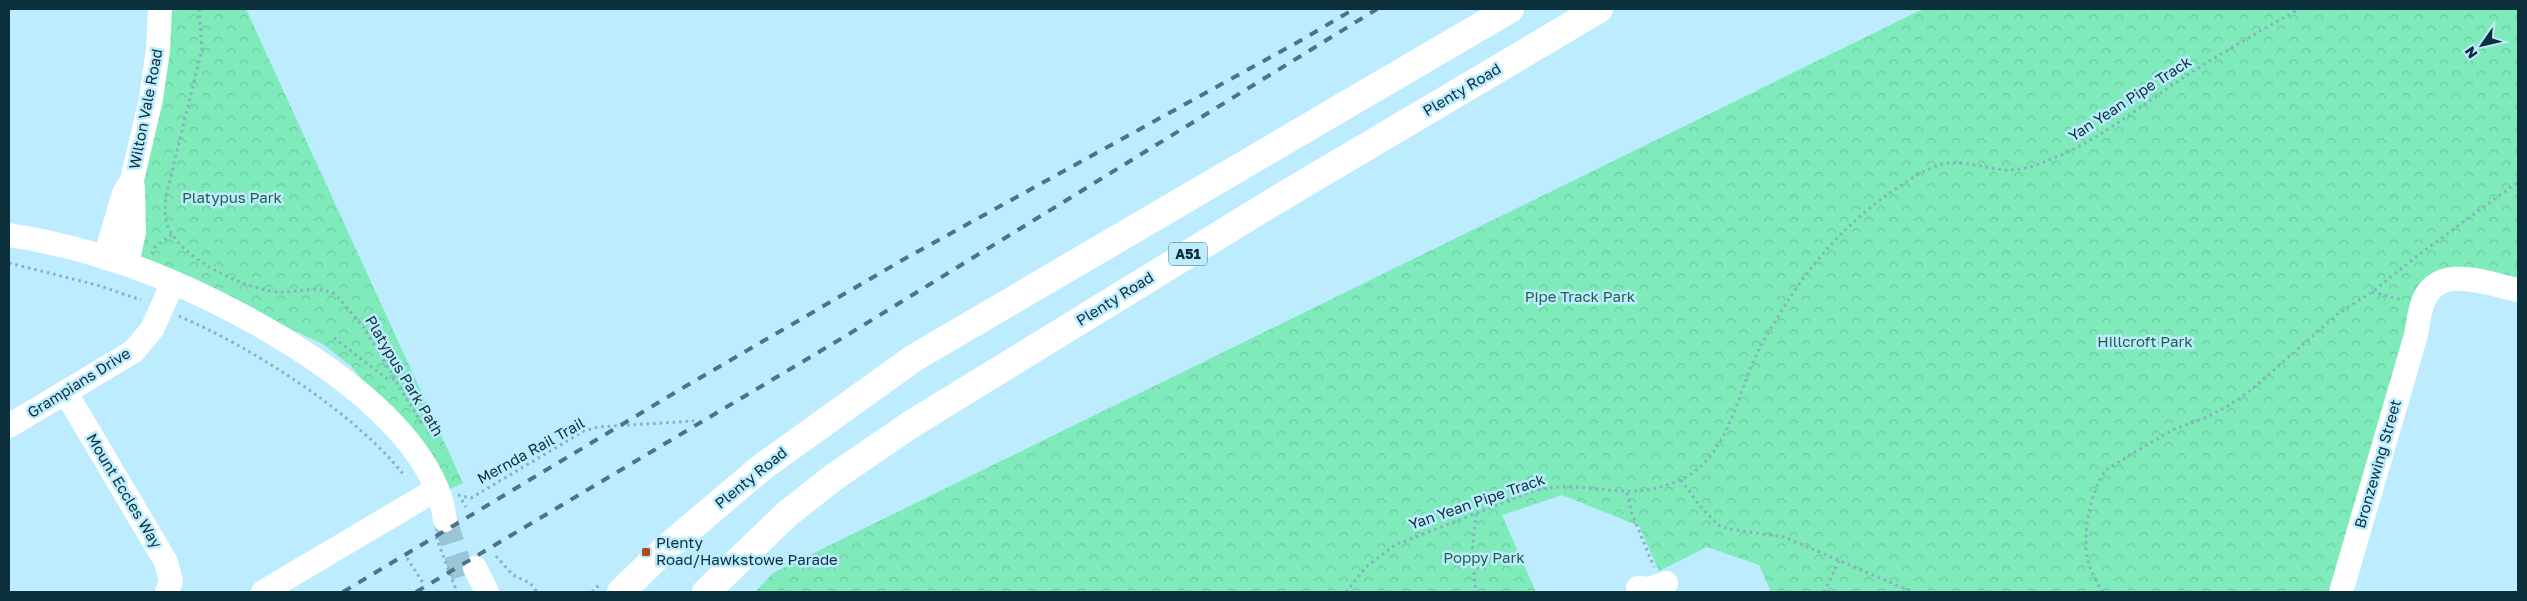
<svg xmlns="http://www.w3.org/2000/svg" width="2527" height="601" font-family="'Golos Text',sans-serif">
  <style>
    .park { fill: url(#park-crowns) }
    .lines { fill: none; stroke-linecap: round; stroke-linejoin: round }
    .minor-tunnel { stroke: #99c6d7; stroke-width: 24; stroke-dasharray: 24 12; stroke-linecap: butt }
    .path { stroke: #85b1c1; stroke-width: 3; stroke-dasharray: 2.5 4; stroke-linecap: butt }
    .minor { stroke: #fff; stroke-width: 24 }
    .highway { stroke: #fff; stroke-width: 28 }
    .rail { stroke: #4c7482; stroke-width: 4; stroke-dasharray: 9 9; stroke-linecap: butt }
    .poi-dot { fill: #af4b19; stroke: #bdecfe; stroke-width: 2 }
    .labels { text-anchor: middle; stroke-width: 5; stroke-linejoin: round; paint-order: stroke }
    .shield { fill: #bdecfe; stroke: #406876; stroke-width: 1 }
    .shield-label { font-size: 14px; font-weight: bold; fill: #0b2f3b }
    .street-label { font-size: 15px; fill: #0b2f3b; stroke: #bdecfe }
    .park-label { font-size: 15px; fill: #226248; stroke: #bdecfe }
    .poi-label { font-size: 15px; fill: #0b2f3b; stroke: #bdecfe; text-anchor: start }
  </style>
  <defs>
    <pattern id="park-crowns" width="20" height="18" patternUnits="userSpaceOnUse" patternTransform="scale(1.25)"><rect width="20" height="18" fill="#7febbb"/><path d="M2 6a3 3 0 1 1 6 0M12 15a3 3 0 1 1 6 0" fill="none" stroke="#6ccaa2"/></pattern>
  </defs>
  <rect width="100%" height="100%" fill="#bdecfe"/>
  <g class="park">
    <path d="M170,9H246L463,483L448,490L352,367L323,344L144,260L139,255L140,192Z"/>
    <path d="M1923,9H2518V282L2441,273L2333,592H1771L1759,565L1707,547L1659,571L1639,526L1562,495L1502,515L1536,592H755L773,573Z"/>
  </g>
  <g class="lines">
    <path class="minor-tunnel" d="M445,520L463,576"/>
    <g class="path">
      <path d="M199,9L202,49L166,196C165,208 164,218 169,229C186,262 245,289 279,292C297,293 320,284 336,295L363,326L423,426"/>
      <path d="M152,254L154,248L172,234"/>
      <path d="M9,263L97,285L141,300"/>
      <path d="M2372,292L2403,300"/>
      <path d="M179,316C251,347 354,412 403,474"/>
      <path d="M334,338L386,378L396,380"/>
      <path d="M1681,480L1699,505L1718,525L1728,529L1784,537L1913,592"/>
      <path d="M1627,493L1632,514L1654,567"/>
      <path d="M458,495L471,498L584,431L598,427L694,421"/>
      <path d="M462,500L466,507"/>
      <path d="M1476,514L1472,553L1476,592"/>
      <path d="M436,537L457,592"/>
      <path d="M496,556L513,575L530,583L537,592"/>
      <path d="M407,558L423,583"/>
      <path d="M592,592L600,584"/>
      <path d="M1346,592L1366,567L1395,545L1536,490C1587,478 1626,505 1680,480C1732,457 1737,386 1763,342C1803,272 1837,228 1904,183C1915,176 1927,169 1939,165C1960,158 1985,169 2006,170C2021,170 2035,166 2049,160C2099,141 2141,105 2186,76C2222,52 2261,31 2299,9"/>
      <path d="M1824,592L1839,561"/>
      <path d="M2103,592C2097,583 2091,572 2088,561C2082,536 2090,488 2107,469L2172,430L2207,417L2228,406L2251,390L2339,313L2372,292L2421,253L2518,182"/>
    </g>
    <g class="minor">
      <path d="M9,235C56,242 103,255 148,272C243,309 431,408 445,520"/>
      <path d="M105,258L124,193L132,180L151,99L158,50L160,9"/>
      <path d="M127,264L134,232L133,187"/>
      <path d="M66,393L166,562L171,581L167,592"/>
      <path d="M9,426L134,351L152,329L173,283"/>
      <path d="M475,568L487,592"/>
      <path d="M1638,588L1650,589L1666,583"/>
      <path d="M263,592L437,489"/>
      <path d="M2341,592L2416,335C2418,325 2419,314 2422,305C2436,261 2488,284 2518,290"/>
    </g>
    <g class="highway">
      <path d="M621,592L663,551L761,468L914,358L1510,9"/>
      <path d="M706,592L787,514L834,477L910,425L1278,199L1599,9"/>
    </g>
    <g class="rail">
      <path d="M343,592L686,386L906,258L1298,42L1354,9"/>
      <path d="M416,592L849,334L1377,9"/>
    </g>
  </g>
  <rect class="poi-dot" x="641" y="547" width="10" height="10" rx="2.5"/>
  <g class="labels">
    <rect class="shield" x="1169" y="242.5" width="38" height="23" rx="4"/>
    <g class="shield-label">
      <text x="1188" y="259">A51</text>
    </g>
    <g class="street-label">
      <text transform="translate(1462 90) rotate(-31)" y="5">Plenty Road</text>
      <text transform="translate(2130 99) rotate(-33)" y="5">Yan Yean Pipe Track</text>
      <text transform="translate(146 109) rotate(-79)" y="5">Wilton Vale Road</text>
      <text transform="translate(1115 299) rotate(-32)" y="5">Plenty Road</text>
      <text transform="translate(404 376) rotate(59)" y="5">Platypus Park Path</text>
      <text transform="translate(79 383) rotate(-32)" y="5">Grampians Drive</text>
      <text transform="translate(531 451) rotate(-29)" y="5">Mernda Rail Trail</text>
      <text transform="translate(2378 464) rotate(-74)" y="5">Bronzewing Street</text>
      <text transform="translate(751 478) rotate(-39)" y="5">Plenty Road</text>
      <text transform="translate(124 491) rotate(59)" y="5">Mount Eccles Way</text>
      <text transform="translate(1477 502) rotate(-19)" y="5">Yan Yean Pipe Track</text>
    </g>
    <g class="park-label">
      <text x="232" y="203">Platypus Park</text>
      <text x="1580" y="302">Pipe Track Park</text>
      <text x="2145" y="347">Hillcroft Park</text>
      <text x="1484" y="563">Poppy Park</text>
    </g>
    <g class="poi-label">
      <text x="656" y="548">Plenty<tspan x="656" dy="17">Road/Hawkstowe Parade</tspan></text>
    </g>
  </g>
  <rect width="2527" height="601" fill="none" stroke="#0b2f3b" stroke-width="20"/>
  <g transform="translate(2482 45) rotate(236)" stroke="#bdecfe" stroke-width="4" paint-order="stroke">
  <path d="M0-4L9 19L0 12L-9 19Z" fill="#0b2f3b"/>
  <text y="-8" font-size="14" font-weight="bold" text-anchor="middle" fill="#0b2f3b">N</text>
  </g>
</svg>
